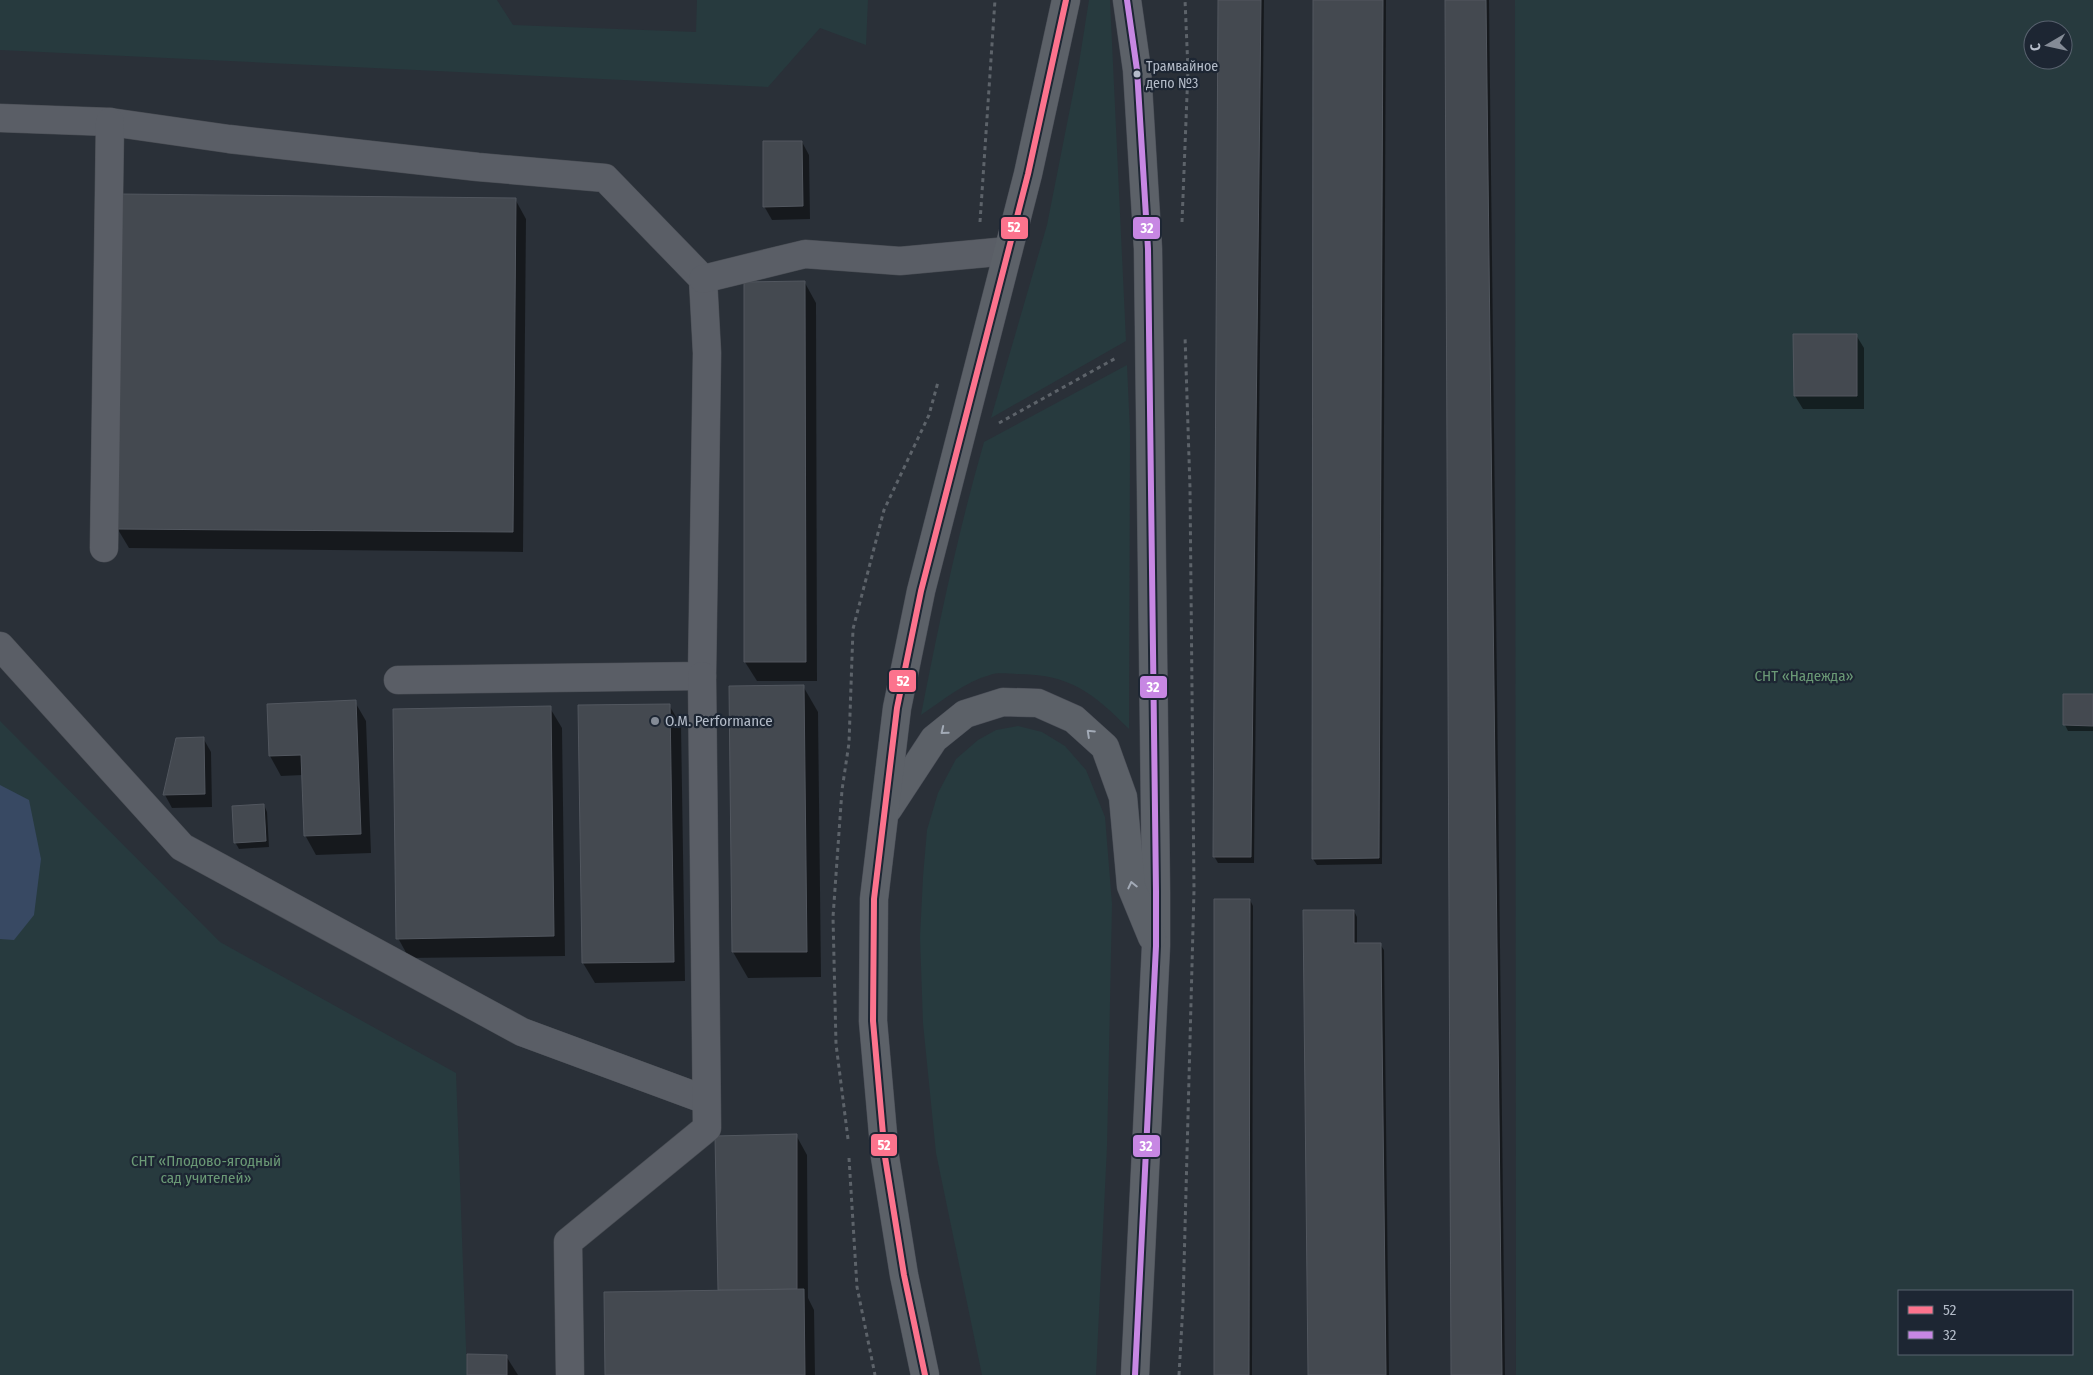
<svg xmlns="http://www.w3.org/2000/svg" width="2093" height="1375" font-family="'Fira Sans Condensed',sans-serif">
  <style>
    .green { fill: #273a3e; fill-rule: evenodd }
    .water { fill: #384963 }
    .shadow { fill: #0007 }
    .building { fill: #444950; stroke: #52575f }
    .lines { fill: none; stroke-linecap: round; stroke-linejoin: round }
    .minor-casing { stroke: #484c53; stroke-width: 29 }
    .major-casing { stroke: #484c55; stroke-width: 29 }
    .path { stroke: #5d636a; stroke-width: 3; stroke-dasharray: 4 4; stroke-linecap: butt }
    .minor { stroke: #5a5e66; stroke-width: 28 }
    .major { stroke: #5c6168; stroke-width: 28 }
    .bus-1-casing { stroke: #1d2633; stroke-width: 10 }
    .bus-2-casing { stroke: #1d2633; stroke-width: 10 }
    .bus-1 { stroke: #fc738d; stroke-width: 6 }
    .bus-2 { stroke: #c787e3; stroke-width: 6 }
    .oneway { stroke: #a2aab6 }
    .bus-dot { fill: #b4bcc9; stroke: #1d2633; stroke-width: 2 }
    .poi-dot { fill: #848b96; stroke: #1d2633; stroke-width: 2 }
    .labels { text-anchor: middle; stroke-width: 4.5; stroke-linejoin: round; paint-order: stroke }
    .bus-label { font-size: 14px; fill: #b4bcc9; stroke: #1d2633; text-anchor: start }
    .park-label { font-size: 15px; fill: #6b9a76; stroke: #1d2633 }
    .poi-label { font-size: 15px; fill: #b4bcc9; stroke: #1d2633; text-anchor: start }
    .line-badge { stroke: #1d2633; stroke-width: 2 }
    .badge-label { font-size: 14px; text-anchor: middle; font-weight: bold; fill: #fff }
  </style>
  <rect width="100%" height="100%" fill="#2a3038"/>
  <g class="green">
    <path d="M0,0H497L513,25L696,32L697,0H868L866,45L820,28L768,87L0,50Z"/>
    <path d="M1089,0H1110L1126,341L991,418L1047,225L1079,63Z"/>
    <path d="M1515,0H2093V1375H1516ZM2033,30H2063V60H2033ZM1899,1291H2072V1354H1899Z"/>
    <path d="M1127,365L1130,432L1129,729C1093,693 1070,674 1017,674C1009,674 998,672 990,675C965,682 943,700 921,715C939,623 958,532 984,442Z"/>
    <path d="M0,721L220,942L456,1073L467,1375H0Z"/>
    <path d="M1018,726L1042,732L1065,746L1086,770L1105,817L1112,904L1107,1146L1096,1375H982L936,1153L923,1023L920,937L923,877L927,830L938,793L956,759L978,740L996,730Z"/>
  </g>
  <path class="water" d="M0,785L29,800L41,859L34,915L14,940L0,939Z"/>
  <g class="shadow">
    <path d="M1219,0H1264L1254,863H1218L1214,856Z"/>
    <path d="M1314,0H1386L1382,864L1317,865L1313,859Z"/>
    <path d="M1446,0H1489L1505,1375H1452Z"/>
    <path d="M802,142L809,155L810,219L772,220L764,206Z"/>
    <path d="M515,199L526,219L523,552L129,548L117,528Z"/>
    <path d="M805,283L816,303L817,681H757L745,662Z"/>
    <path d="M1856,335L1864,348V409H1803L1795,396Z"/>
    <path d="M803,686L818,712L821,977L748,978L733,952Z"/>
    <path d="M2064,695H2093V731H2068L2065,725Z"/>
    <path d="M355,702L366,721L371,853L316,855L305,835L303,775L281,776L270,756L268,705Z"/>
    <path d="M669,705L681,725L685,981L595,983L583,963Z"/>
    <path d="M550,708L562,728L565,956L409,958L398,938Z"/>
    <path d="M203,738L211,752L212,807L172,808L165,795L177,739Z"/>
    <path d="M264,805L267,812L269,847L239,849L235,842Z"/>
    <path d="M1250,900L1253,906L1252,1375H1215Z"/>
    <path d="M1354,911L1357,917V944H1380L1384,950L1389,1375H1309Z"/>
    <path d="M796,1135L807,1155L808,1298L814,1310L815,1375H606L719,1292L717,1137Z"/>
    <path d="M506,1356L518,1375H468Z"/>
  </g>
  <g class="building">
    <path d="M1218,0H1261L1251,857H1213Z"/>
    <path d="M1313,0H1383L1379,858L1312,859Z"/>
    <path d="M1445,0H1486L1502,1375H1451Z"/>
    <path d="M763,141H802L803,206L763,207Z"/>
    <path d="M119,194L516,198L513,532L116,529Z"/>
    <path d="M805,281L806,662H744V282Z"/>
    <path d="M1793,334H1857V396H1794Z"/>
    <path d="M804,685L807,952H732L729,686Z"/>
    <path d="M2063,694H2093V726L2063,725Z"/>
    <path d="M356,700L361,834L304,836L301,755L269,756L267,704Z"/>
    <path d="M670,704L674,962L582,963L578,705Z"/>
    <path d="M551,706L554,936L396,939L393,709Z"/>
    <path d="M204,737L205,794L163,795L176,738Z"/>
    <path d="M264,804L266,841L234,843L232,806Z"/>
    <path d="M1214,899H1250L1249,1375H1214Z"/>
    <path d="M1303,910H1354V943H1381L1386,1375H1308Z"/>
    <path d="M797,1134V1289L718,1290L715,1136Z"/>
    <path d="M804,1289L805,1375H605L604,1292Z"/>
    <path d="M467,1354L507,1355V1375H467Z"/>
  </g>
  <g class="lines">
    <g class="minor-casing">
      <g id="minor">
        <path d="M0,118L110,122L229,139L478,167L605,178L703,279L707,353L702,676L398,680"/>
        <path d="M703,279L805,254L900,261L1008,251"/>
        <path d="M104,548L110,122"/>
        <path d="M0,646L182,847L522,1032L706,1100"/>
        <path d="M570,1375L568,1242L707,1128L702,676"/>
      </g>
    </g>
    <g class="major-casing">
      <g id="major">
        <path d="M1127,0L1137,70L1148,249L1156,891V946L1135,1375"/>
        <path d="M888,809L934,739L965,714L1003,702L1038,703L1074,719L1105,747L1123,797L1131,886L1152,937"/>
        <path d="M925,1375L904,1275L885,1157L873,1021L874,899L897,708L921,591L1028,174L1066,0"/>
      </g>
    </g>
    <g class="path">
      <path d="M980,222L995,0"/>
      <path d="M1182,222L1188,70L1185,0"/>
      <path d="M999,423L1116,358"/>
      <path d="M848,1139L836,1044L833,917L842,790L849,743L853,629L884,510L929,415L938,382"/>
      <path d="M849,1158L857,1287L875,1375"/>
      <path d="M1179,1375L1183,1304L1194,890L1190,488L1185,336"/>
    </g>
    <use href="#minor" class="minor"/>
    <use href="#major" class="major"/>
    <g class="bus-1-casing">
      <path id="bus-1" d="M925,1375L904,1275L885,1157L873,1021L874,899L897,708L921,591L1028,174L1066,0"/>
    </g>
    <g class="bus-2-casing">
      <path id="bus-2" d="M1127,0L1137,70L1148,249L1156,891V946L1135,1375"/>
    </g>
    <use href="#bus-1" class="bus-1"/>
    <use href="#bus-2" class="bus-2"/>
  </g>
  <defs><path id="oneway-chevron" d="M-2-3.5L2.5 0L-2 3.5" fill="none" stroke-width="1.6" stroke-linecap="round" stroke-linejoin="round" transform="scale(1.25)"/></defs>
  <g class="oneway">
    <use href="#oneway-chevron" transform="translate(944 731) rotate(141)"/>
    <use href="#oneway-chevron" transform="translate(1090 733) rotate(-137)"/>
    <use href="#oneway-chevron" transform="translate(1132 885) rotate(-103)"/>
  </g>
  <circle class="bus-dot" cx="1137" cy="74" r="4.5"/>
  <circle class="poi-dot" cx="655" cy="721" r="5"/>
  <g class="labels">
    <g class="bus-label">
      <text x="1146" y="71">Трамвайное<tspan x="1146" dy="17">депо №3</tspan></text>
    </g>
    <g class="park-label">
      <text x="1804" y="681">СНТ «Надежда»</text>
      <text x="206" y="1166">СНТ «Плодово-ягодный<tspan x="206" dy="17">сад учителей»</tspan></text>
    </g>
    <g class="poi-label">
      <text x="665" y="726">O.M. Performance</text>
    </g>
  </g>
  <g class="line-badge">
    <rect x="1000" y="216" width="29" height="24" rx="5" fill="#fc738d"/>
    <rect x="1132" y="216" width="29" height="24" rx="5" fill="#c787e3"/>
    <rect x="888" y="669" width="29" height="24" rx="5" fill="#fc738d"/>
    <rect x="1139" y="675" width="29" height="24" rx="5" fill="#c787e3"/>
    <rect x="870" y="1133" width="28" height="24" rx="5" fill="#fc738d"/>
    <rect x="1132" y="1134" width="29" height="24" rx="5" fill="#c787e3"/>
  </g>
  <g class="badge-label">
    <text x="1014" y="232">52</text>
    <text x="1147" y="233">32</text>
    <text x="903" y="686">52</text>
    <text x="1153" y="692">32</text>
    <text x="884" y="1150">52</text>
    <text x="1146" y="1151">32</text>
  </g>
  <rect x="1898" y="1290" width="175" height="65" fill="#1d2633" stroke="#59626f"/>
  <rect x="1908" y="1306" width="25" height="8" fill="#fc738d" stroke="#59626f"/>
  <text x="1943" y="1315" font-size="15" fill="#b4bcc9">52</text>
  <rect x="1908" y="1331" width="25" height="8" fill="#c787e3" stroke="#59626f"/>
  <text x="1943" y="1340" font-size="15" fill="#b4bcc9">32</text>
  <g transform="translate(2048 45) rotate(261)"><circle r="24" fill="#1d2633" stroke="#59626f"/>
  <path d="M0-4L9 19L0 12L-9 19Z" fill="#848b96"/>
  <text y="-8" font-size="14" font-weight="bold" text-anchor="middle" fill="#b4bcc9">С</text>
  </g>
</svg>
